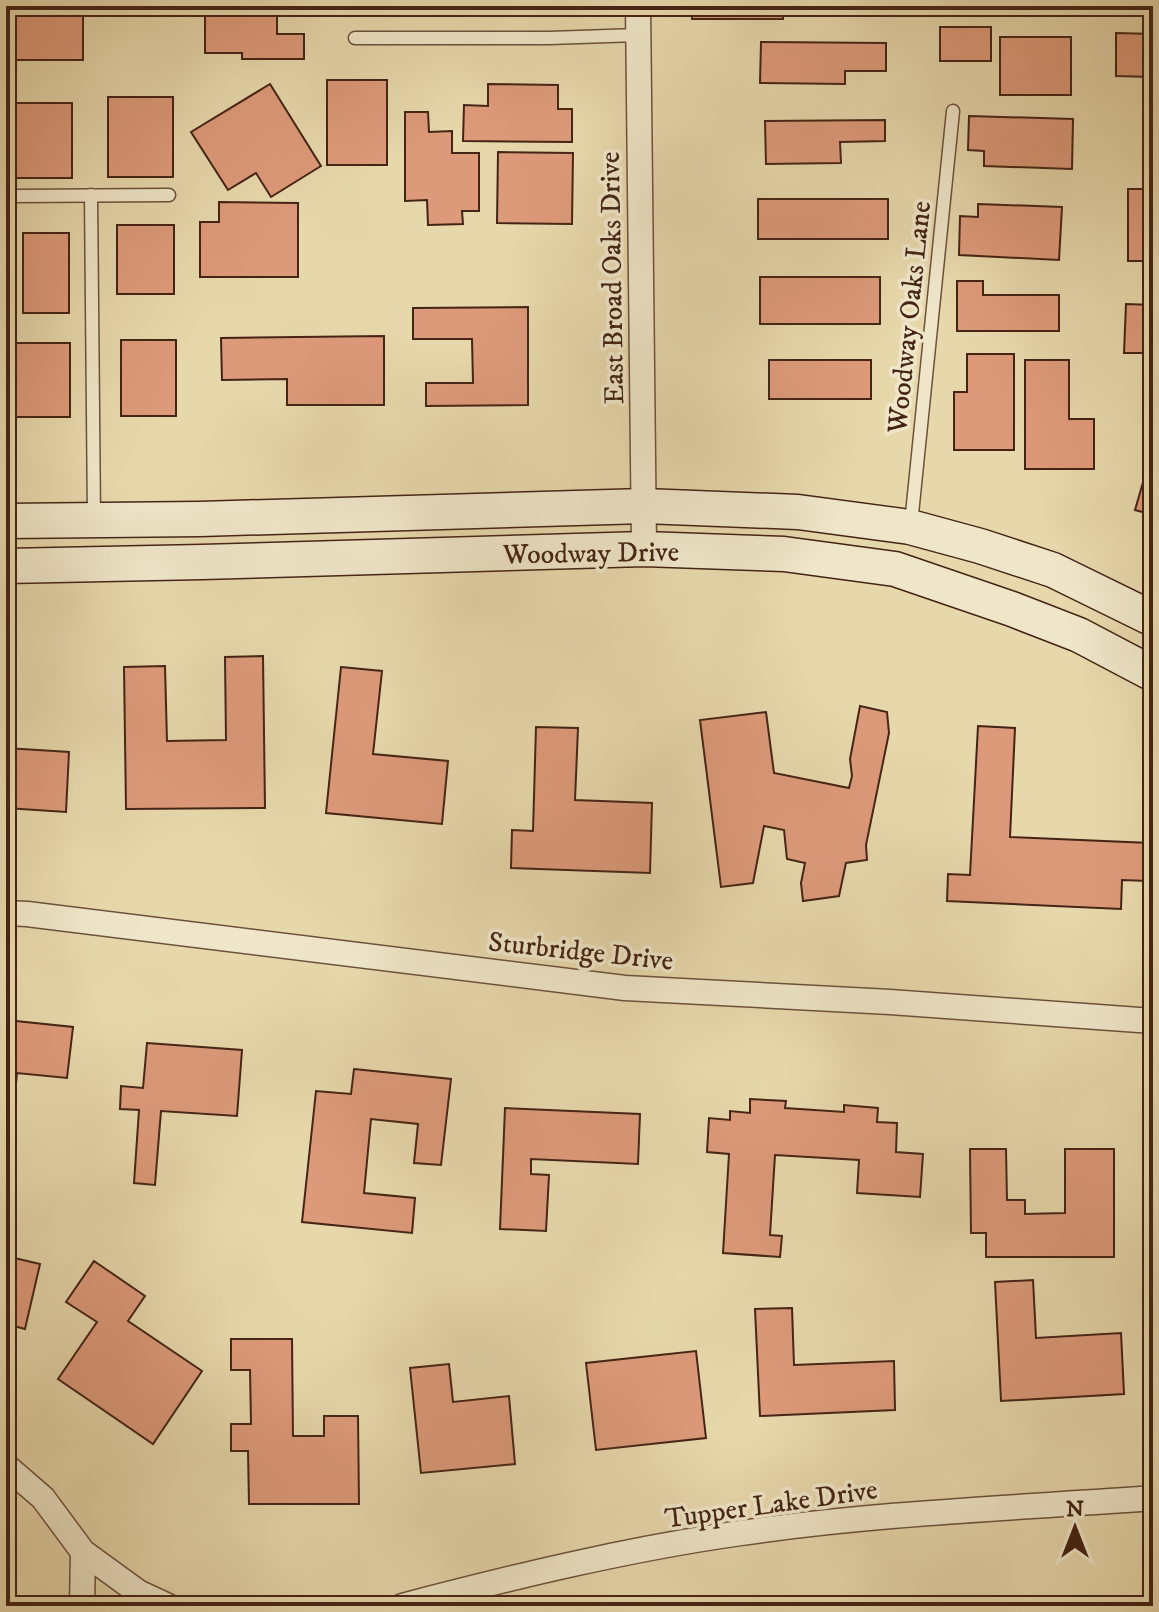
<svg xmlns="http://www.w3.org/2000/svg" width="1159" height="1612" font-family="'IM FELL DW Pica',serif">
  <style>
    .building { fill: #dd9a7a; stroke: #442415; stroke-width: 2 }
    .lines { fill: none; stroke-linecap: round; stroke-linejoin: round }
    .lane-casing { stroke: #6d513b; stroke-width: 15 }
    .street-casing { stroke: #6d513b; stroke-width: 27 }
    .secondary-casing { stroke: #442415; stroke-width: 37 }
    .lane { stroke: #efe6c9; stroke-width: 12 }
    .street { stroke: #efe6c9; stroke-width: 24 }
    .secondary { stroke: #efe6c9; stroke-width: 34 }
    .labels { text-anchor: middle; stroke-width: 7; stroke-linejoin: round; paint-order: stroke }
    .street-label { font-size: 28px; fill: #442415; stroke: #efe6c9 }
  </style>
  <rect width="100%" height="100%" fill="#e7d8ac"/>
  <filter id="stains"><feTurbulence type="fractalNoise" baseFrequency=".0025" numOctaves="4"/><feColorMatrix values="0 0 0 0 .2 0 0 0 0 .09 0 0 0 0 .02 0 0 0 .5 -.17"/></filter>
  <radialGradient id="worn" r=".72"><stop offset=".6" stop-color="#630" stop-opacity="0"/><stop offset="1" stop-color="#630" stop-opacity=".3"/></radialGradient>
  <g class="building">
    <path d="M205,6H277V34H304V59H242V53H205Z"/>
    <rect x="692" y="6" width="91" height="13"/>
    <rect x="792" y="6" width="92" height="10"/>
    <rect x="893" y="6" width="84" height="10"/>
    <rect x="1014" y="6" width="70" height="7"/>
    <rect x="6" y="8" width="77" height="52"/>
    <rect x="940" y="27" width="51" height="34"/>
    <path d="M1116,33L1153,34V77L1116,76Z"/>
    <rect x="1000" y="37" width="71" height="58"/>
    <path d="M761,42L886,43V71H845V84L760,83Z"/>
    <rect x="327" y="80" width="60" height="85"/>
    <path d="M270,84L321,166L271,197L256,173L228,190L191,132Z"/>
    <path d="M488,84L558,85V109H572V142L463,141L464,105L488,106Z"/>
    <rect x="108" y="97" width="65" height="80"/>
    <rect x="7" y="103" width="65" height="75"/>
    <path d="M405,112H428L429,132L452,131V153H479V211H462L463,224L428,225L427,200L405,201Z"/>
    <path d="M969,116L1073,119L1072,169L984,166V151L968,150Z"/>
    <path d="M885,120V141L840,142L841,163L766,164L765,121Z"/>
    <path d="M498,152L573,153L572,224L497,223Z"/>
    <rect x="1128" y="189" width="25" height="72"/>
    <rect x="758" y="199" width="130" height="40"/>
    <path d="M219,202L298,203V277H200V222H219Z"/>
    <path d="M978,204L1062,207L1059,260L959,255L960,216L978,217Z"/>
    <rect x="117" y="225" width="57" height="69"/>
    <rect x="23" y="233" width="46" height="80"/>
    <rect x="760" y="277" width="120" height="47"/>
    <path d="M957,281H983V295H1059V331H957Z"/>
    <path d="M1126,304L1153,305V353H1124Z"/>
    <path d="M528,307V405L426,406V383H473L472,339H413V308Z"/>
    <path d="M384,336V405H287V379L222,380L221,338Z"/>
    <rect x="121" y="340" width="55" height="76"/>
    <rect x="11" y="343" width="59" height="74"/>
    <path d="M967,354H1014V450H954V392H967Z"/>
    <rect x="769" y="360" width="102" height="39"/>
    <path d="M1025,360H1069V419H1094V469H1025Z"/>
    <path d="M1148,465L1153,467V515L1135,510Z"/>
    <path d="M263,656L265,808L126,809L124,667L165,666L167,741L226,740L225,657Z"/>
    <path d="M341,667L382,671L373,754L448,761L442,824L326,813Z"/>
    <path d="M860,706L887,712L889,733L866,845L867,860L846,863L839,896L803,901L801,883L805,863L787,859L784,830L764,826L753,883L721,887L700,720L766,712L774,773L849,788L852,776L850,759Z"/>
    <path d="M978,726L1015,728L1010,837L1150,843L1148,881L1122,880L1121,909L947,901L948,874L970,875Z"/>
    <path d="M536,727L578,728L575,800L652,803L650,873L511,868L512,830L533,831Z"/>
    <path d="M6,748L69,752L66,812L6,808Z"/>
    <path d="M6,1020L73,1027L67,1078L17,1073L14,1106L6,1105Z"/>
    <path d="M147,1043L242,1050L237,1116L161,1111L155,1185L134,1183L139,1110L120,1109L121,1086L143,1088Z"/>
    <path d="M354,1069L451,1079L441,1165L414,1163L418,1124L371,1119L364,1193L415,1198L412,1233L302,1222L316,1091L351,1094Z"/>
    <path d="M750,1099L786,1101L785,1108L844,1112V1105L878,1108L877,1122L897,1123L896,1152L923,1154L920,1197L857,1193L859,1160L775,1155L770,1235L782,1236L780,1257L723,1253L729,1154L707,1152L709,1118L730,1120V1111L750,1113Z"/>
    <path d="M505,1108L640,1114L638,1164L531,1159V1174L549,1175L546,1231L500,1229Z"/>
    <path d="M970,1149H1006L1007,1200H1025V1214L1065,1213V1149H1114V1257H986V1233H971Z"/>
    <path d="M6,1256L40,1264L25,1329L6,1324Z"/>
    <path d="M94,1261L145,1296L128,1321L202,1371L153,1444L58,1379L97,1322L66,1302Z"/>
    <path d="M1033,1280L1036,1338L1121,1333L1124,1394L1001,1401L995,1282Z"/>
    <path d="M792,1308L794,1365L894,1361L895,1410L760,1416L755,1309Z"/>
    <path d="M231,1339H292L293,1436H324V1416H358L359,1504H249L248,1451H231V1424H251L250,1370H231Z"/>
    <path d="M696,1351L706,1438L596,1450L586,1363Z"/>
    <path d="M449,1364L453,1402L509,1396L515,1464L421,1473L410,1368Z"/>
  </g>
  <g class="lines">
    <g class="lane-casing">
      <g id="lane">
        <path d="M355,38H549L638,35"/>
        <path d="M91,195L94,519"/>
        <path d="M15,196L169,195"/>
        <path d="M911,524L953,111"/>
      </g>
    </g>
    <g class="street-casing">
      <g id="street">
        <path d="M638,6L644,549"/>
        <path d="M6,913L27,914L625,988L890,1002L1153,1021"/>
        <path d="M6,1466L43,1498L83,1552L138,1592L168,1606"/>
        <path d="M82,1606L83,1552"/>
        <path d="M402,1606C513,1577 627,1549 741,1533C877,1513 1016,1508 1153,1498"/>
      </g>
    </g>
    <g class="secondary-casing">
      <g id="secondary">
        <path d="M6,521L200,519L644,506L798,512L910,527L980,546L1053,570L1153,619"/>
        <path d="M6,566L202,562L644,549L784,554L895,569L1012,609L1079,635L1153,674"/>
      </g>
    </g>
    <use href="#lane" class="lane"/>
    <use href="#street" class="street"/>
    <use href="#secondary" class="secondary"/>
  </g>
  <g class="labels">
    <g class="street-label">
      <text transform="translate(611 278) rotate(-91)" y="10">East Broad Oaks Drive</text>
      <text transform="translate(908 317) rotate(-84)" y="10">Woodway Oaks Lane</text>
      <text transform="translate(591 552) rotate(-1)" y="10">Woodway Drive</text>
      <text transform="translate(581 950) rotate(6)" y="10">Sturbridge Drive</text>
      <text transform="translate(771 1503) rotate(-8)" y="10">Tupper Lake Drive</text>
    </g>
  </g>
  <rect width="1159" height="1612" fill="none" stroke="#e7d8ac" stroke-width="32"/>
  <rect x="8" y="8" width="1143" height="1596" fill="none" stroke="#442415" stroke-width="4"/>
  <rect x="16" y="16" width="1127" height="1580" fill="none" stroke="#442415" stroke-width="2"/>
  <g transform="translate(1075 1528)" stroke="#efe6c9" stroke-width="6" paint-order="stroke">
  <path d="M0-6L14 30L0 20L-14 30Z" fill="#442415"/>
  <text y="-12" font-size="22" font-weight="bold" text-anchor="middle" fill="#442415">N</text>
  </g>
  <rect width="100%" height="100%" filter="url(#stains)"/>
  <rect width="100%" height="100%" fill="url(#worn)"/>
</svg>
